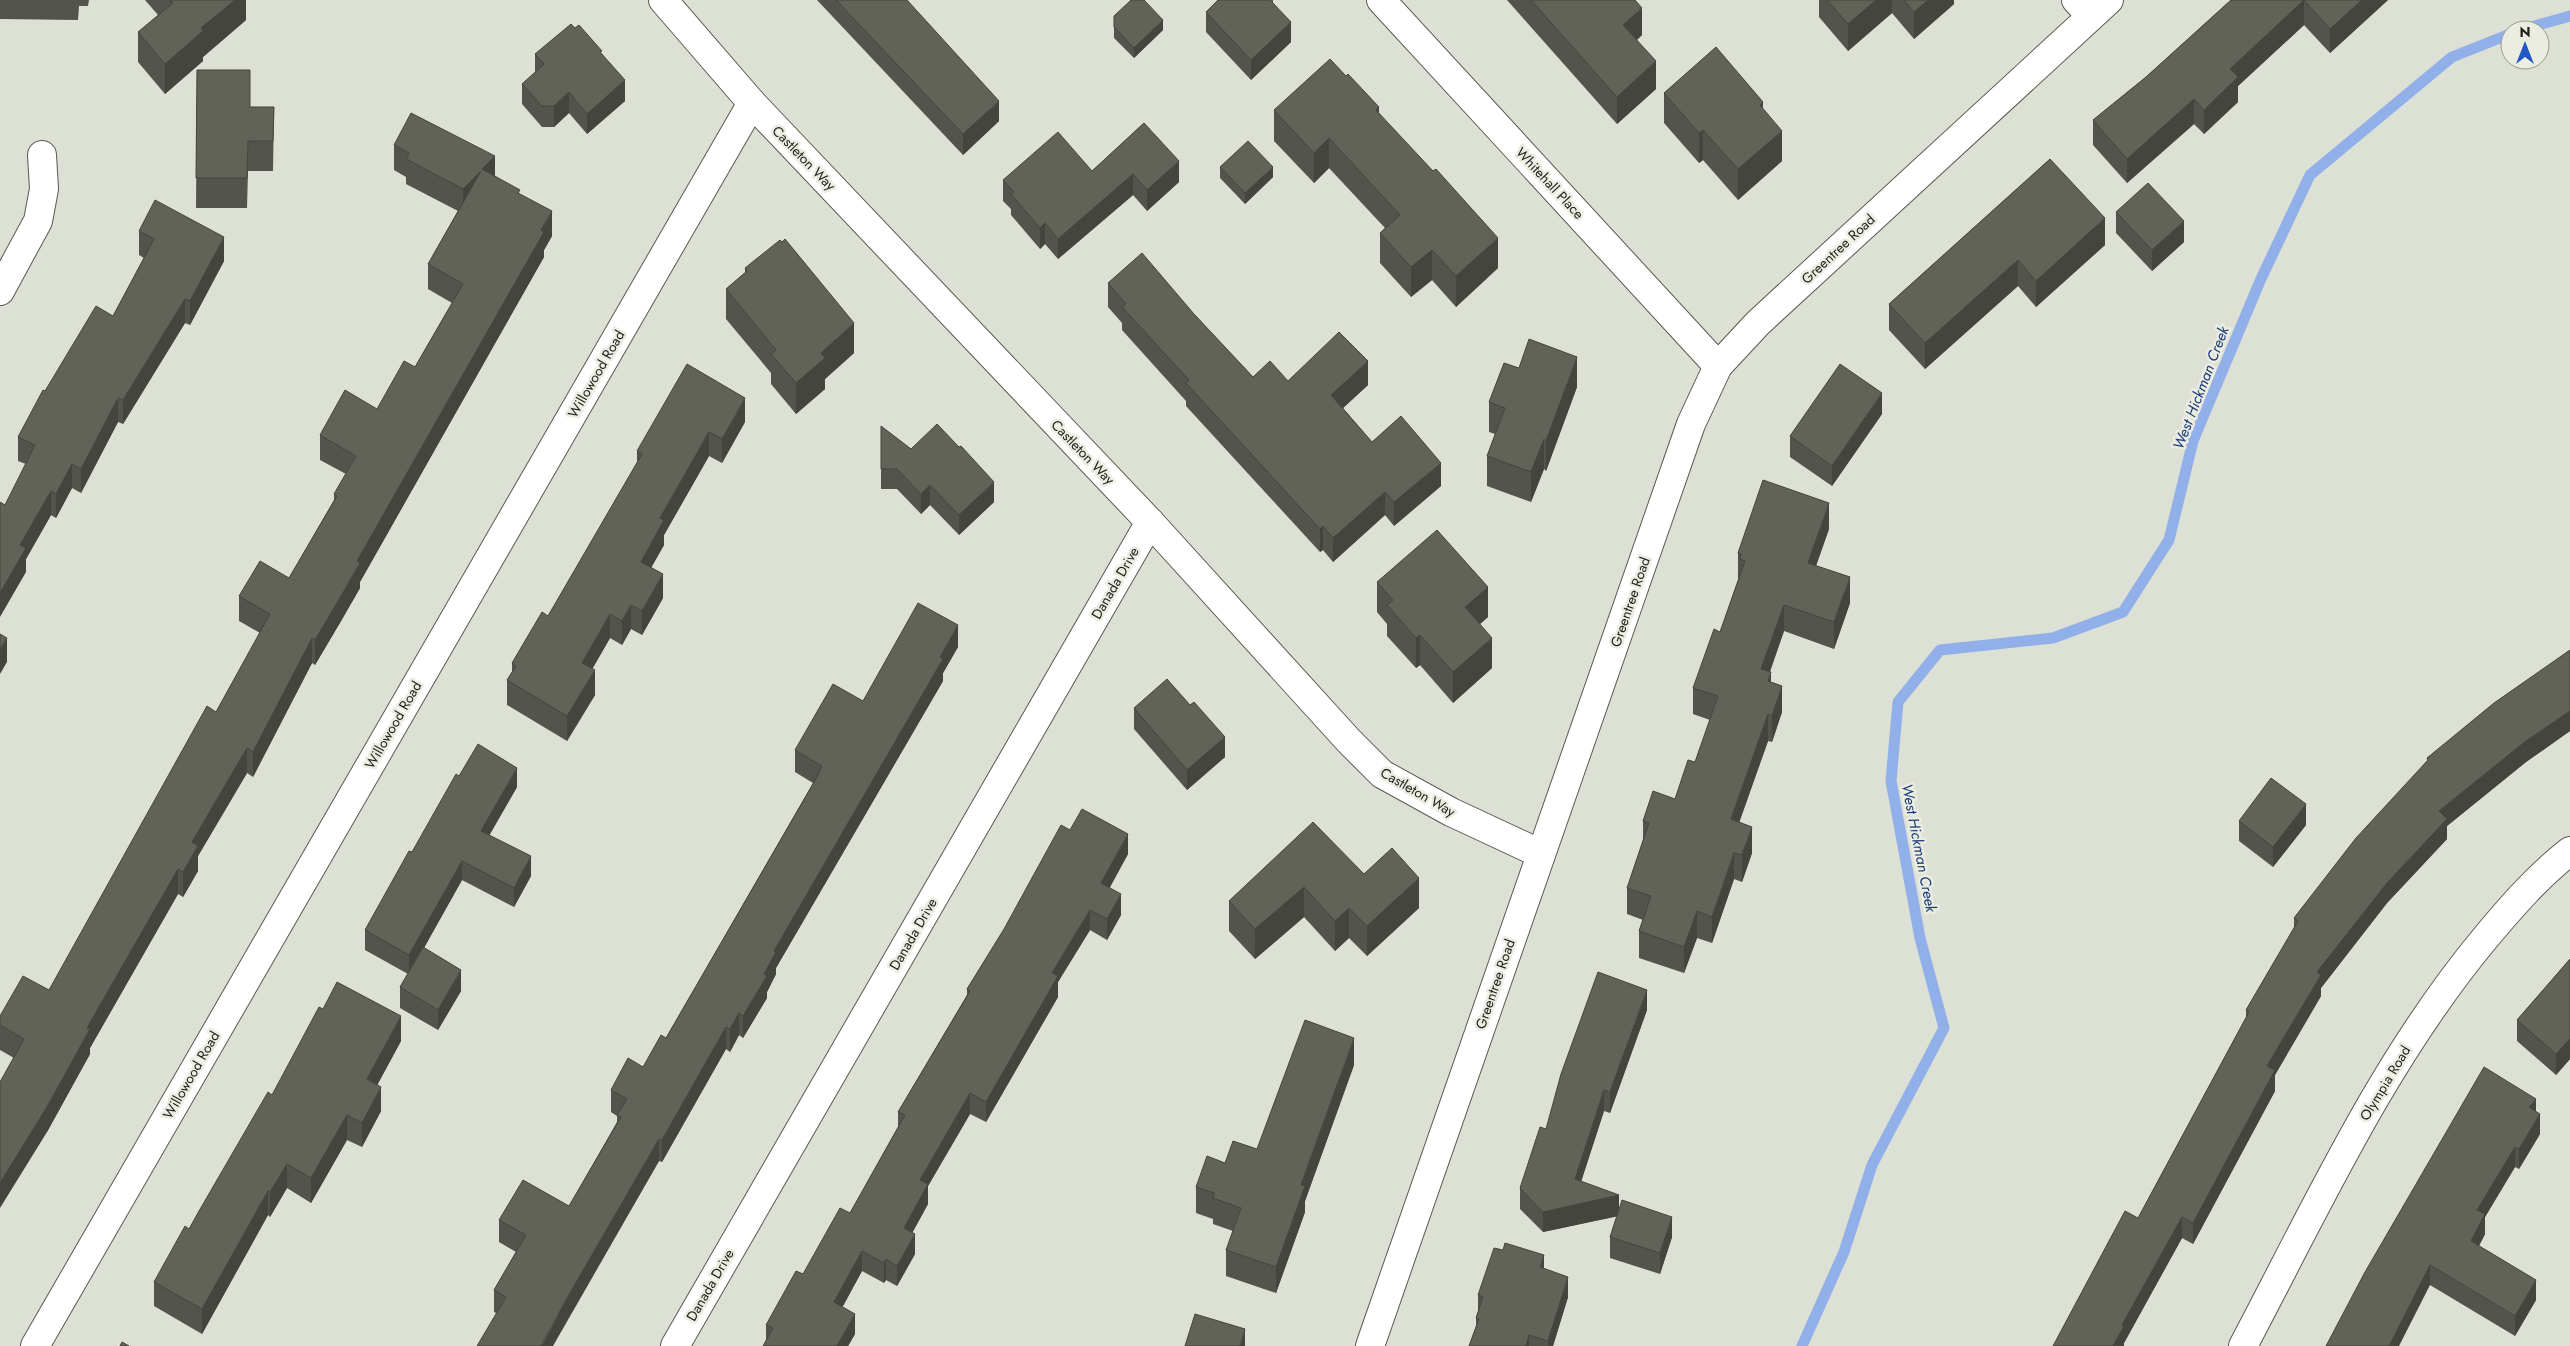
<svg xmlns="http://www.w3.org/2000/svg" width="2570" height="1346" font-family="Jost,sans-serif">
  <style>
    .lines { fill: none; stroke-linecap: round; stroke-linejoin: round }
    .stream { stroke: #91afe8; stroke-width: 11 }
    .street-casing { stroke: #595a51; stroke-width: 30 }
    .secondary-casing { stroke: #595a51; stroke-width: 30 }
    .street { stroke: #fff; stroke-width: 28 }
    .secondary { stroke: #fff; stroke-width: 28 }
    .wall { fill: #53554d }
    .shaded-wall { fill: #44453e }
    .building { fill: #616359; stroke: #44453e }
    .labels { text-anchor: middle; stroke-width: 5; stroke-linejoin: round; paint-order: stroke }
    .street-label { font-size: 14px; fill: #1e1f1b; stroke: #ebede1 }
    .water-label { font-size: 15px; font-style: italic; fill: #1a3a7c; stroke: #ebede1 }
  </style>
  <rect width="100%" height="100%" fill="#dde0d4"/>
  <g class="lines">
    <g class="stream">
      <path d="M2520,30L2570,16"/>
      <path d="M1802,1346L1844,1252L1872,1165L1944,1028L1920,938L1891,781L1898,702L1940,650L2053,638L2123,612L2169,540L2193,441L2260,281L2310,175L2452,57L2510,34"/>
    </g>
    <g class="street-casing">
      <g id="street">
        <path d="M663,0L752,103L1150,522L1349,741L1382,774L1451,812L1541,854"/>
        <path d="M1381,0L1718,366"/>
        <path d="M2076,0L2091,16"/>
        <path d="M0,291L38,221L44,189L42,155"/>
        <path d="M35,1346L752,103"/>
        <path d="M675,1346L1150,522"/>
        <path d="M2243,1346C2317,1206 2384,1059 2486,937C2512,906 2538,876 2570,851"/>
      </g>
    </g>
    <g class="secondary-casing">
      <path id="secondary" d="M1370,1346L1691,424L1718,366L1758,323L2109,0"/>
    </g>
    <use href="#street" class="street"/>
    <use href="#secondary" class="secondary"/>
  </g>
  <g class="wall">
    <path d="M0,0H89L88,6H79L78,20L0,19Z"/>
    <path d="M145,0H246V20L203,57V61L165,94L138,62V32L158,15Z"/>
    <path d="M817,0H907L999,121L963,155Z"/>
    <path d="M1273,0V3L1291,42L1251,80L1206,32V12Z"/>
    <path d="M1507,0H1635L1642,35L1637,40L1656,89L1617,124Z"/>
    <path d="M1819,0H1954V4L1914,39L1892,13L1848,51L1819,17Z"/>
    <path d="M2231,0H2388L2330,53L2304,25L2238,86V102L2204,134L2194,124L2127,183L2093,145V120L2146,77Z"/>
    <path d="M1114,16L1163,30L1134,58L1114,38Z"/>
    <path d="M535,54H602L625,101L587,134L569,113L554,127H542L522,104V84L535,73Z"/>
    <path d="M197,70L250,107H274L273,171H248L247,208H196Z"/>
    <path d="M1664,93L1763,109L1782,161L1738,200L1703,160L1699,163L1664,123Z"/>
    <path d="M1274,110L1379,114L1498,268L1456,307L1432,280L1411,297L1380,263V233L1385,228L1329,168L1314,183L1274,141Z"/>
    <path d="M1144,123L1179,182L1147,211L1133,195L1058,259L1045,244L1040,249L1011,215V209L1003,201V180L1092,171Z"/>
    <path d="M394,145L495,176L520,194L552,236L544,250V257L360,582V588L341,621L315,665L312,663L253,777L247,773L198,856V871L183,897L178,894L90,1048V1054L47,1132L14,1058L0,1050V1016L49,990L216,712L260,633L239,621V596L289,578L334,500V494L346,474L320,460V435L377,409L415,367L452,303L428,289V264L458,211L406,184V177L394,170Z"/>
    <path d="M2050,159L2105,245L2036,307L2018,286L1925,369L1889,330V304Z"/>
    <path d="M1220,167L1273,177L1245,204L1220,178Z"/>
    <path d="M2116,212L2184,242L2152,271L2116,233Z"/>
    <path d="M139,231L224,261L190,325L185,323L123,424L118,422L81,493L72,488L56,518L51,515L26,559V572L5,505L26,464L18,461V437L45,391L113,316L144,258L139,255Z"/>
    <path d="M745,268L854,353L825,379V389L796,414L771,384V373L726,319V289L745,273Z"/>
    <path d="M1108,283L1194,314L1253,377L1288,381L1368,385L1343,408L1372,442L1441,486L1394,526L1385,515L1333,562L1323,550L1320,552L1186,406V401L1122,330V323L1108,307Z"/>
    <path d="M1519,368L1577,387L1546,471L1544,469L1531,502L1487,486V456L1495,434L1489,432V402Z"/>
    <path d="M1882,414L1832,486L1790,457V436Z"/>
    <path d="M745,422L722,463L709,456L664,535V545L651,567L663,598L642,635L631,629L622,645L610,638L592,669L595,695L567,741L507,705V680L512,672V663L548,616L637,463V451Z"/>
    <path d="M881,426L911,449L994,502L959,535L930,505L921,514L897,489H881Z"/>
    <path d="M1829,529L1816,565L1850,603L1834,649L1784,631L1770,672L1771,682L1782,712L1772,742L1768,741L1739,822L1752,853L1742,882L1734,879L1712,943L1697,938L1684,973L1639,958V931L1643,920L1627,914V888L1643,840V821L1675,799L1695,762L1710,720L1693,714V688L1720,632L1738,580V553Z"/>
    <path d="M1377,582L1488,617L1480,624L1492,668L1453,703L1420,665L1416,668L1387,636V624L1377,612Z"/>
    <path d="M958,647L943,673V681L776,968V974L767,992V998L743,1038L739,1035L730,1052L726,1049L662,1162L659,1161L570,1315L496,1313L494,1312V1290L516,1252L499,1242V1220L569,1206L617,1122V1116L611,1112V1090L643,1067L666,1038L813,783L795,772V750L863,701Z"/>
    <path d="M2570,650V731L2526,762L2447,826V839L2387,903L2321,988V996L2275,1075V1091L2193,1244L2182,1238L2124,1343V1346H2053L2138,1218L2246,1018V1010L2294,928V918L2427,761V758Z"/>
    <path d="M1190,705L1225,757L1187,790L1134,729V708Z"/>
    <path d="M459,776L517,787L489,835L531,876L514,907L462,880L424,948L461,991L438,1030L400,1008V987L408,974L365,950V930L412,852Z"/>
    <path d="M2239,821L2306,825L2273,867L2239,841Z"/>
    <path d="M1070,830L1128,854L1109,888L1121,915L1107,940L1090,930L1058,982V997L986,1122L970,1114L928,1186V1204L912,1233L915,1254L897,1286L886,1280L884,1283L862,1271L842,1307L855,1334L848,1346H763L766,1341V1325L803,1274L850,1213L898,1127V1112L967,995V989Z"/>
    <path d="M1364,874L1419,908L1367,956L1349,938L1335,951L1304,917L1255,959L1229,931V901Z"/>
    <path d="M2570,959V1059L2556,1075L2517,1041V1020Z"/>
    <path d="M1647,1010L1610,1113L1604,1111L1581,1182L1619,1212L1672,1237L1660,1274L1610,1258V1237L1617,1216L1543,1232L1520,1209V1188L1546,1129Z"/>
    <path d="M401,1041L377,1085L381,1111L362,1147L347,1140L311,1203L287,1188L270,1217L268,1215L202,1334L154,1306V1282L189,1229L272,1095Z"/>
    <path d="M1354,1065L1305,1201V1212L1276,1293L1226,1276V1250L1233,1231L1213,1224V1219L1196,1213V1187L1225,1163L1257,1149Z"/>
    <path d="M2536,1111L2540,1134L2519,1169L2515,1167L2485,1217V1234L2479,1246L2536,1300L2515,1336L2430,1285L2326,1346Z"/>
    <path d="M1544,1268L1568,1297L1553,1346H1469L1476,1326V1318L1478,1312V1295Z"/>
  </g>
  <g class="shaded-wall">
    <path d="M235,0H246V20L203,57V61L165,94V64L201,28Z"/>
    <path d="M1876,0H1892V13L1848,51V24Z"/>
    <path d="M1928,0H1954V4L1914,39V12Z"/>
    <path d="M2304,0V25L2238,86V102L2204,134V110L2230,69Z"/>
    <path d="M2362,0H2388L2330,53V29Z"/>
    <path d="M1642,8V35L1623,52V25Z"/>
    <path d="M1163,20V30L1134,58V48Z"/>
    <path d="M1291,22V42L1251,80V60Z"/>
    <path d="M1656,61V89L1617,124V97Z"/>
    <path d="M625,80V101L587,134V114Z"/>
    <path d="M569,92V113L554,127V106Z"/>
    <path d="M2194,99V124L2127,183V159Z"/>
    <path d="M999,101V121L963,155V134Z"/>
    <path d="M1763,102V132L1760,105Z"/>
    <path d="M1379,107V137L1376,110Z"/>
    <path d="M1703,130V160L1699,163V133Z"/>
    <path d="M1782,131V161L1738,200V169Z"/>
    <path d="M1329,138V168L1314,183V153Z"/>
    <path d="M495,156V181L482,169Z"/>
    <path d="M1179,161V182L1147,211V190Z"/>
    <path d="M1273,167V177L1245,204V193Z"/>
    <path d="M481,171L463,214V189Z"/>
    <path d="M1133,174V195L1058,259V239Z"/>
    <path d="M552,211V236L544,250V257L360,582V588L341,621L315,665V640L357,561Z"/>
    <path d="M2105,218V245L2036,307V281Z"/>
    <path d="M2184,221V242L2152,271V250Z"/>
    <path d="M1045,223V244L1040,249V228Z"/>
    <path d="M224,237V261L190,325V301Z"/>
    <path d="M1498,238V268L1456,307V276Z"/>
    <path d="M1432,250V280L1411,297V267Z"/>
    <path d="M2018,260V286L1925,369V343Z"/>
    <path d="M185,299V323L123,424V400Z"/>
    <path d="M854,323V353L825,379V389L796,414V383L821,353Z"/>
    <path d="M1577,357V387L1546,471V441Z"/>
    <path d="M1368,361V385L1331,419V395Z"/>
    <path d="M1882,393V414L1832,486V466Z"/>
    <path d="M118,398V422L81,493V469Z"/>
    <path d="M745,398V422L722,463V439Z"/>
    <path d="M709,432V456L664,535V545L641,586V562L660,518Z"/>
    <path d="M1544,439V469L1531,502V472Z"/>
    <path d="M1441,463V486L1394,526V502Z"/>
    <path d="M72,464V488L56,518V494Z"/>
    <path d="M994,482V502L959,535V515Z"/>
    <path d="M930,485V505L921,514V494Z"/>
    <path d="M51,491V515L26,559V572L0,617V593L20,545Z"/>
    <path d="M1385,492V515L1333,562V538Z"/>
    <path d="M1829,503V529L1808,589V563Z"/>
    <path d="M1323,526V550L1320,552V529Z"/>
    <path d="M663,574V598L642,635V611Z"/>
    <path d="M1850,577V603L1834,649V622Z"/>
    <path d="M1488,587V617L1465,637V607Z"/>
    <path d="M631,605V629L622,645V621Z"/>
    <path d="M1784,605V631L1761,695V669Z"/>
    <path d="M610,614V638L582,687V663Z"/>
    <path d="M958,625V647L943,673V681L776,968V974L767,992V998L743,1038V1016L764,974L774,951Z"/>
    <path d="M1420,635V665L1416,668V638Z"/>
    <path d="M7,638V662L0,674V650Z"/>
    <path d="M312,638V663L253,777V752Z"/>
    <path d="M1492,638V668L1453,703V672Z"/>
    <path d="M595,670V695L567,741V716Z"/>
    <path d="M1771,672V698L1768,681Z"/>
    <path d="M1782,686V712L1772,742V716Z"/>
    <path d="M2570,711V731L2526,762L2447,826V839L2387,903L2321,988V996L2275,1075V1091L2193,1244V1223L2267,1066L2317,972L2439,811L2526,741Z"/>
    <path d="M1768,714V741L1731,846V819Z"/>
    <path d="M1225,737V757L1187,790V770Z"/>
    <path d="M247,748V773L198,856V871L183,897V872L192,842Z"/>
    <path d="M517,768V787L481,850V831Z"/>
    <path d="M2306,804V825L2273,867V847Z"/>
    <path d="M1752,827V853L1742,882V855Z"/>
    <path d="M1128,834V854L1101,904V883Z"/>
    <path d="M1734,853V879L1712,943V917Z"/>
    <path d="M531,856V876L514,907V888Z"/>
    <path d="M462,861V880L409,974V955Z"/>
    <path d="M178,869V894L90,1048V1054L47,1132L0,1208V1183L87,1028Z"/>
    <path d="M1419,878V908L1367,956V926Z"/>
    <path d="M1304,887V917L1255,959V929Z"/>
    <path d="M1121,894V915L1107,940V919Z"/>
    <path d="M1349,908V938L1335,951V921Z"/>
    <path d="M1090,910V930L1058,982V997L986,1122V1102L1052,973Z"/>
    <path d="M1697,911V938L1684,973V947Z"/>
    <path d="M461,970V991L438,1030V1010Z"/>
    <path d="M1647,990V1010L1610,1113V1092Z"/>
    <path d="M739,1013V1035L730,1052V1029Z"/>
    <path d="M401,1016V1041L367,1104V1079Z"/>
    <path d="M726,1027V1049L662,1162V1140Z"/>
    <path d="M1354,1038V1065L1305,1201V1212L1276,1293V1267L1301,1185Z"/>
    <path d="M2570,1039V1059L2556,1075V1054Z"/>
    <path d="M381,1087V1111L362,1147V1123Z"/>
    <path d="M1604,1090V1111L1575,1200V1179Z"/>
    <path d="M970,1093V1114L928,1186V1204L904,1248V1228L920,1180Z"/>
    <path d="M2536,1099V1118L2529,1107Z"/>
    <path d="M2540,1114V1134L2519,1169V1149Z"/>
    <path d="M347,1115V1140L311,1203V1178Z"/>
    <path d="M659,1139V1161L553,1346H541L570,1293Z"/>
    <path d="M2515,1147V1167L2485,1217V1234L2471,1261V1241L2477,1210Z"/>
    <path d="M287,1164V1188L270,1217V1192Z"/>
    <path d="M268,1191V1215L202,1334V1309Z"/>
    <path d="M1619,1195V1216L1543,1232V1212Z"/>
    <path d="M1672,1217V1237L1660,1274V1253Z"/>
    <path d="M2182,1217V1238L2124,1343V1346H2113L2122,1325Z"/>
    <path d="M915,1234V1254L897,1286V1266Z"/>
    <path d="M862,1251V1271L834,1323V1302Z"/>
    <path d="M1544,1255V1275L1540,1267Z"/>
    <path d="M886,1259V1280L884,1283V1263Z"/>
    <path d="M2430,1265V1285L2399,1346H2389Z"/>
    <path d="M1568,1277V1297L1553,1346H1548V1341Z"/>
    <path d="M2536,1280V1300L2515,1336V1316Z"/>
    <path d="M855,1314V1334L848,1346H837Z"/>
    <path d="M1245,1329V1346H1240Z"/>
    <path d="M1529,1335V1346H1526Z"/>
  </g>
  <g class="building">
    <path d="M170,0H235L201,28L203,31L165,64L138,32L173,3Z"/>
    <path d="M836,0H907L999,101L963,134Z"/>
    <path d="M1131,0H1144L1163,20L1134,48L1114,27V16Z"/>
    <path d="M1218,0H1270L1291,22L1251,60L1206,12Z"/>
    <path d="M1531,0H1635L1642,8L1623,25L1656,61L1617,97Z"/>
    <path d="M1827,0H1876L1848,24Z"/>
    <path d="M1904,0H1928L1914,12Z"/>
    <path d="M2231,0H2362L2330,29L2304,0L2230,69L2238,77L2204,110L2194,99L2127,159L2093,120L2146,77Z"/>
    <path d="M571,24L575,28L579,25L602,51L600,52L625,80L587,114L569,92L554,106H542L522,84L544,64L535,54Z"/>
    <path d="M1716,47L1763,102L1760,105L1782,131L1738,169L1703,130L1699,133L1664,93Z"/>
    <path d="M1330,59L1346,76L1348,74L1379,107L1376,110L1433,171L1436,169L1498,238L1456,276L1432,250L1411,267L1380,233L1400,215L1329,138L1314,153L1274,110Z"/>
    <path d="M197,70H250V107H274L273,141H248L247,178H196Z"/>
    <path d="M411,113L495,156L482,169L520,190L518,193L552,211L541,230L544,232L357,561L360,563L341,596L315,640L312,638L253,752L247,748L192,842L198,846L183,872L178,869L87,1028L90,1029L47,1107L0,1183V1082L24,1039L0,1025V1016L23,976L49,990L207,706L216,712L270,614L239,596L260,561L289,578L337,496L334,494L356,456L320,435L345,390L377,409L404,361L415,367L463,284L428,264L481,171L463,189L406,159L409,153L394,145Z"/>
    <path d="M1144,123L1179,161L1147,190L1133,174L1058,239L1045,223L1040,228L1011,194L1014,192L1003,180L1058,132L1092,171Z"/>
    <path d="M1248,141L1273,167L1245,193L1220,167Z"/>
    <path d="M2050,159L2105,218L2036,281L2018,260L1925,343L1889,304Z"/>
    <path d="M2148,183L2184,221L2152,250L2116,212Z"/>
    <path d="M155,200L224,237L190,301L185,299L123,400L118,398L81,469L72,464L56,494L51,491L20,545L26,548L0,593V502L5,505L35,445L18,437L43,390L45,391L96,306L113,316L154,239L139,231Z"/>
    <path d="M785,239L854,323L821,353L825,358L796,383L771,354L776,350L726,289L747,271L745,268L780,240L782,242Z"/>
    <path d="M1142,253L1194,314L1253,377L1270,361L1288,381L1339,332L1368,361L1331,395L1372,442L1401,416L1441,463L1394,502L1385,492L1333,538L1323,526L1320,529L1186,383L1189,380L1122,307L1126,304L1108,283Z"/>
    <path d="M1529,339L1577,357L1546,441L1544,439L1531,472L1487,456L1505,408L1489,402L1504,363L1519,368Z"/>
    <path d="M687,364L745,398L722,439L709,432L660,518L664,520L641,562L663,574L642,611L631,605L622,621L610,614L582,663L595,670L567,716L507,680L516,666L512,663L542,612L548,616L642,454L637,451Z"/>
    <path d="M1840,364L1882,393L1832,466L1790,436Z"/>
    <path d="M937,424L959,447L961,446L994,482L959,515L930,485L921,494L897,469H881V426L911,449Z"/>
    <path d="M1763,480L1829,503L1808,563L1850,577L1834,622L1784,605L1761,669L1771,672L1768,681L1782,686L1772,716L1768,714L1731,819L1752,827L1742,855L1734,853L1712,917L1697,911L1684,947L1639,931L1651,896L1627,888L1649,823L1643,821L1653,791L1675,799L1688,760L1695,762L1718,696L1693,688L1714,629L1720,632L1745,561L1740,559L1741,554L1738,553Z"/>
    <path d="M1437,530L1488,587L1465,607L1492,638L1453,672L1420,635L1416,638L1387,605L1393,600L1377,582Z"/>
    <path d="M918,603L958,625L940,657L943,659L774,951L776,952L764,974L767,976L743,1016L739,1013L730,1029L726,1027L662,1140L659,1139L570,1293L541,1345L543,1346H477L506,1297L494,1290L526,1235L499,1220L523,1180L569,1206L621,1117L617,1115L627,1099L611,1090L628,1058L643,1067L661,1035L666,1038L817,777L822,766L795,750L833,684L863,701Z"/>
    <path d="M0,634L7,638L0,650Z"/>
    <path d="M2570,650V711L2526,741L2439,811L2447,819L2387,883L2317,972L2321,975L2267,1066L2275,1070L2193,1223L2182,1217L2122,1325L2124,1326L2113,1346H2053L2125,1211L2138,1218L2249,1012L2246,1010L2298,921L2294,918L2356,838L2428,760L2427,758L2494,703Z"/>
    <path d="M1167,679L1190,705L1194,702L1225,737L1187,770L1134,708Z"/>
    <path d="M478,744L517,768L481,831L531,856L514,888L462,861L409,955L365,930L409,851L412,852L456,774L459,776Z"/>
    <path d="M2271,778L2306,804L2273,847L2239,821Z"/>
    <path d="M1082,809L1128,834L1101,883L1121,894L1107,919L1090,910L1052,973L1058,976L986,1102L970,1093L920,1180L928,1184L904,1228L915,1234L897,1266L886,1259L884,1263L862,1251L834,1302L855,1314L837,1346H763L773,1328L766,1325L796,1271L803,1274L840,1208L850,1213L905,1115L898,1112L970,991L967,989L1004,929L1061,825L1070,830Z"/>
    <path d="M1313,822L1364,874L1392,848L1419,878L1367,926L1349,908L1335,921L1304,887L1255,929L1229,901Z"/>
    <path d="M423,947L461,970L438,1010L400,987Z"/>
    <path d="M2570,959V1039L2556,1054L2517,1020Z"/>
    <path d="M1598,972L1647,990L1610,1092L1604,1090L1575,1179L1619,1195L1543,1212L1520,1188L1540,1127L1546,1129L1561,1074Z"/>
    <path d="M337,982L401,1016L367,1079L381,1087L362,1123L347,1115L311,1178L287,1164L270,1192L268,1191L202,1309L154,1282L185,1226L189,1229L199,1211L268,1092L272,1095L319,1007L323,1009Z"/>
    <path d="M1305,1020L1354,1038L1301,1185L1305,1186L1276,1267L1226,1250L1241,1208L1213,1198L1214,1193L1196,1187L1207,1156L1225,1163L1233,1141L1257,1149Z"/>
    <path d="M2484,1067L2536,1099L2529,1107L2540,1114L2519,1149L2515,1147L2477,1210L2485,1214L2471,1241L2536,1280L2515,1316L2430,1265L2389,1346H2326L2365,1272Z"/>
    <path d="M1622,1200L1672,1217L1660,1253L1610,1237Z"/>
    <path d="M1505,1243L1544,1255L1540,1267L1568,1277L1548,1341L1529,1335L1526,1346H1469L1479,1319L1476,1318L1483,1297L1478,1295L1494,1248L1503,1250Z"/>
    <path d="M1195,1314L1245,1329L1240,1346H1185Z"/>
    <path d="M122,1342L129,1346H120Z"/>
  </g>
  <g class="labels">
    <g class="street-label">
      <text transform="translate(804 158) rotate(46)" y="5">Castleton Way</text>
      <text transform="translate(1550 183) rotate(47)" y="5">Whitehall Place</text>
      <text transform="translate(1838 249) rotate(-43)" y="5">Greentree Road</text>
      <text transform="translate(596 374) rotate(-60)" y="5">Willowood Road</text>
      <text transform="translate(1083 452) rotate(46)" y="5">Castleton Way</text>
      <text transform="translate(1115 583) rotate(-60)" y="5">Danada Drive</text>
      <text transform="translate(1630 602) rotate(-71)" y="5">Greentree Road</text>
      <text transform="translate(393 725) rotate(-60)" y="5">Willowood Road</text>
      <text transform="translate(1418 792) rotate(30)" y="5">Castleton Way</text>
      <text transform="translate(913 934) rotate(-60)" y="5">Danada Drive</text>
      <text transform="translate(1495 984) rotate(-71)" y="5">Greentree Road</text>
      <text transform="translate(191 1075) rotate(-60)" y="5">Willowood Road</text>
      <text transform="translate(2385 1083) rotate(-59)" y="5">Olympia Road</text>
      <text transform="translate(710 1285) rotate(-60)" y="5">Danada Drive</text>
    </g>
    <g class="water-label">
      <text transform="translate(2201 388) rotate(-69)" y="5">West Hickman Creek</text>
      <text transform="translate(1919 848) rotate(79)" y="5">West Hickman Creek</text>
    </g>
  </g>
  <g transform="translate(2525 45)"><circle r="24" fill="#ebede1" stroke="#999b92"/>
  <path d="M0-4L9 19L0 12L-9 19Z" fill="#2258c5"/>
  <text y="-8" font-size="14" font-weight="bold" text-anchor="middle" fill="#1e1f1b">N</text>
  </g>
</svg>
